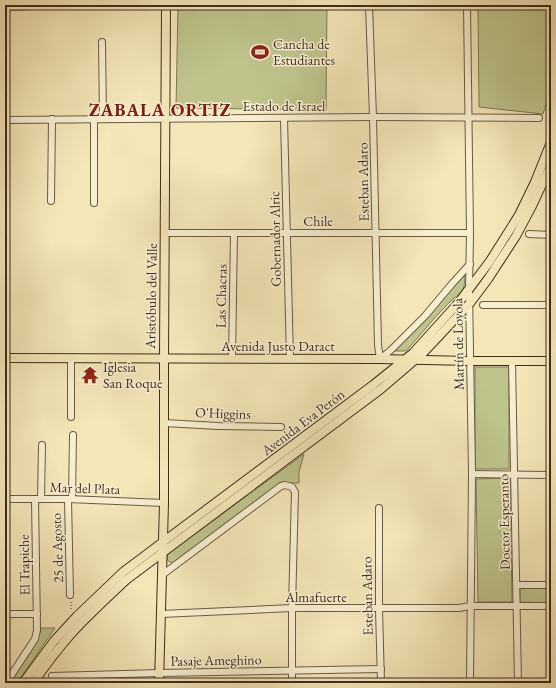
<svg xmlns="http://www.w3.org/2000/svg" width="556" height="688" font-family="'EB Garamond',serif">
  <style>
    .green { fill: #bec48c; stroke: #7f7856 }
    .lines { fill: none; stroke-linecap: round; stroke-linejoin: round }
    .minor-casing { stroke: #6d5a45; stroke-width: 8 }
    .major-casing { stroke: #402c1f; stroke-width: 10 }
    .path { stroke: #402c1f; stroke-width: 1; stroke-dasharray: 1 2; stroke-linecap: butt }
    .minor { stroke: #f7efd0; stroke-width: 6 }
    .major { stroke: #f3e6b7; stroke-width: 8 }
    .labels { text-anchor: middle; stroke-width: 3; stroke-linejoin: round; paint-order: stroke }
    .poi-label { font-size: 14px; fill: #402c1f; stroke: #f7efd0; text-anchor: start }
    .street-label { font-size: 14px; fill: #402c1f; stroke: #f7efd0 }
    .district-label { font-size: 18px; font-weight: bold; letter-spacing: 1px; fill: #7a1f14; stroke: #f7efd0 }
  </style>
  <rect width="100%" height="100%" fill="#f3e6b7"/>
  <filter id="stains"><feTurbulence type="fractalNoise" baseFrequency=".005" numOctaves="4"/><feColorMatrix values="0 0 0 0 .2 0 0 0 0 .09 0 0 0 0 .02 0 0 0 .5 -.17"/></filter>
  <radialGradient id="worn" r=".72"><stop offset=".6" stop-color="#630" stop-opacity="0"/><stop offset="1" stop-color="#630" stop-opacity=".3"/></radialGradient>
  <g class="green">
    <path d="M178,5H327L326,110L176,108Z"/>
    <path d="M478,7H551V89L543,114L479,107Z"/>
    <path d="M465,274C465,280 465,287 461,292C456,297 450,301 445,307C431,321 419,337 406,351H394Z"/>
    <rect x="475" y="367" width="34" height="102"/>
    <path d="M304,454L299,472V483H282L176,562L172,563L168,561L167,556L169,553Z"/>
    <path d="M510,478L512,602H478L476,479Z"/>
    <path d="M520,588H551V603L520,602Z"/>
    <path d="M41,628H55L17,683H9C18,669 40,643 41,628Z"/>
  </g>
  <g class="lines">
    <g class="minor-casing">
      <g id="minor">
        <path d="M369,5L373,117L378,345L380,359L391,350L425,316L451,285L470,264"/>
        <path d="M467,5L470,233L469,290L472,474L470,683"/>
        <path d="M5,7L62,5"/>
        <path d="M102,42L103,119"/>
        <path d="M284,118L290,359"/>
        <path d="M5,120L373,117L539,118"/>
        <path d="M51,201L52,119"/>
        <path d="M94,203V119"/>
        <path d="M165,233H470"/>
        <path d="M529,234L551,235"/>
        <path d="M483,305H551"/>
        <path d="M232,359L234,233"/>
        <path d="M512,361L518,683"/>
        <path d="M71,417V358"/>
        <path d="M164,423L218,426L281,427"/>
        <path d="M472,474L551,475"/>
        <path d="M5,499H68L164,503"/>
        <path d="M41,499L42,445"/>
        <path d="M68,499L70,595"/>
        <path d="M72,499L73,435"/>
        <path d="M379,508V609L381,683"/>
        <path d="M162,575L281,486L285,485L292,487L295,492L292,608V683"/>
        <path d="M517,585H551"/>
        <path d="M5,614H37"/>
        <path d="M161,614L292,608H459L470,606H551"/>
        <path d="M52,676L159,673L381,669"/>
        <path d="M6,683L35,639L37,630L35,499"/>
      </g>
    </g>
    <g class="major-casing">
      <g id="major">
        <path d="M5,358L380,359L470,361H551"/>
        <path d="M23,683L54,641L77,616L123,572L163,542L373,385L413,353L460,301L490,261L519,215L535,182L551,142"/>
        <path d="M33,683C45,666 57,650 71,634C88,615 107,598 126,580L381,389L423,353L470,303L488,279L516,236L532,206L551,165"/>
        <path d="M159,683L164,503V359L166,5"/>
      </g>
    </g>
    <g class="path">
      <path d="M551,103L547,117L551,119"/>
      <path d="M71,602V611"/>
    </g>
    <use href="#minor" class="minor"/>
    <use href="#major" class="major"/>
  </g>
  <defs>
    <g id="stadium-bare" transform="scale(1.38)"><path d="M0-5a6.5 5 0 1 0 0 10a6.5 5 0 1 0 0-10ZM-3.5-1.8h7v3.6h-7Z" fill="#8f2418" stroke="#f7efd0" stroke-width="2.5" paint-order="stroke"/></g>
    <g id="temple-bare" transform="scale(1.38)"><path d="M0-6L5-2H3V0L6.5 2.5H4V6H1.5V3h-3V6H-4V2.5H-6.5L-3 0V-2H-5Z" fill="#8f2418" stroke="#f7efd0" stroke-width="2.5" paint-order="stroke"/></g>
  </defs>
  <g fill-rule="evenodd">
    <use href="#stadium-bare" x="260" y="52"/>
    <use href="#temple-bare" x="90" y="375"/>
  </g>
  <g class="labels">
    <g class="poi-label">
      <text x="273" y="49">Cancha de<tspan x="273" dy="16">Estudiantes</tspan></text>
      <text x="103" y="372">Iglesia<tspan x="103" dy="16">San Roque</tspan></text>
    </g>
    <g class="street-label">
      <text x="284" y="111">Estado de Israel</text>
      <text transform="translate(363 182) rotate(-91)" y="5">Esteban Adaro</text>
      <text x="318" y="226">Chile</text>
      <text transform="translate(275 239) rotate(-91)" y="5">Gobernador Alric</text>
      <text transform="translate(151 296) rotate(-89)" y="5">Aristóbulo del Valle</text>
      <text transform="translate(221 296) rotate(-89)" y="5">Las Chacras</text>
      <text transform="translate(458 344) rotate(-91)" y="5">Martín de Loyola</text>
      <text x="278" y="351">Avenida Justo Daract</text>
      <text transform="translate(223 413) rotate(2)" y="5">O'Higgins</text>
      <text transform="translate(303 422) rotate(-37)" y="5">Avenida Eva Perón</text>
      <text transform="translate(85 488) rotate(2)" y="5">Mar del Plata</text>
      <text transform="translate(504 522) rotate(-91)" y="5">Doctor Esperanto</text>
      <text transform="translate(57 548) rotate(-92)" y="5">25 de Agosto</text>
      <text transform="translate(24 565) rotate(-91)" y="5">El Trapiche</text>
      <text transform="translate(367 596) rotate(-91)" y="5">Esteban Adaro</text>
      <text x="316" y="602">Almafuerte</text>
      <text transform="translate(216 660) rotate(-1)" y="5">Pasaje Ameghino</text>
    </g>
    <g class="district-label">
      <text x="160" y="116">ZABALA ORTIZ</text>
    </g>
  </g>
  <rect width="556" height="688" fill="none" stroke="#f3e6b7" stroke-width="20"/>
  <rect x="6" y="6" width="544" height="676" fill="none" stroke="#402c1f" stroke-width="2"/>
  <rect x="10" y="10" width="536" height="668" fill="none" stroke="#402c1f"/>
  <rect width="100%" height="100%" filter="url(#stains)"/>
  <rect width="100%" height="100%" fill="url(#worn)"/>
</svg>
